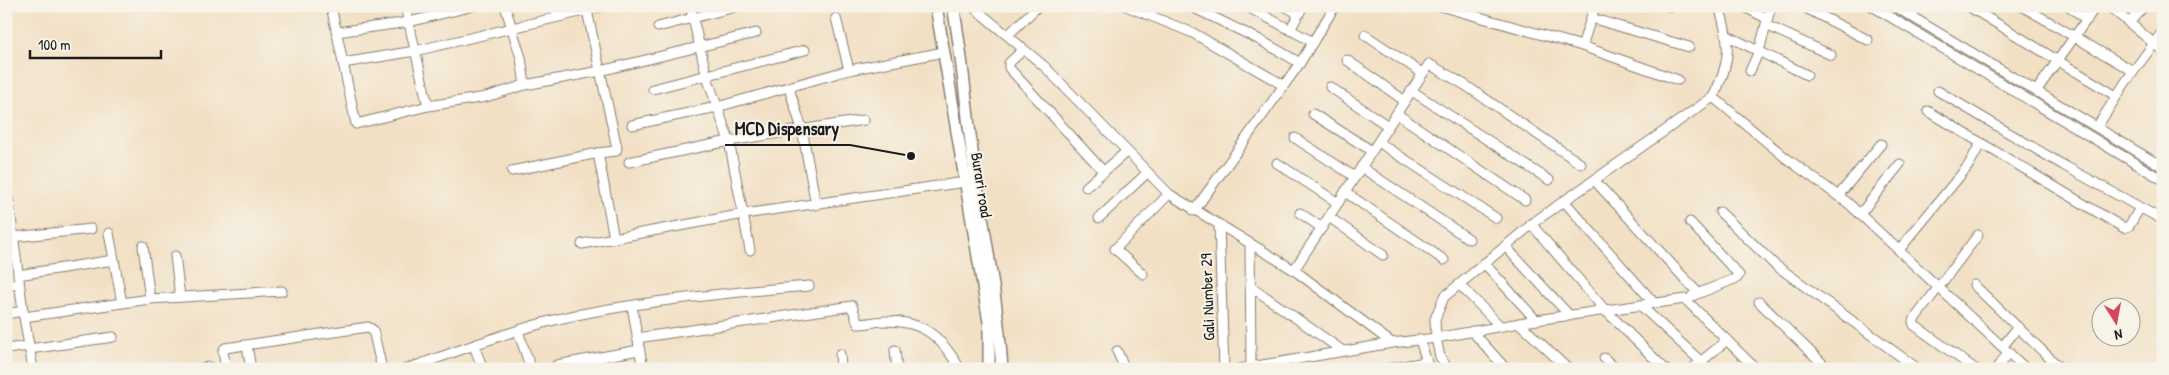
<svg xmlns="http://www.w3.org/2000/svg" width="2169" height="375" font-family="'Patrick Hand',sans-serif">
  <style>
    .lines { fill: none; stroke-linecap: round; stroke-linejoin: round }
    .minor-casing { stroke: #877e70; stroke-width: 11 }
    .major-casing { stroke: #877e70; stroke-width: 14 }
    .minor { stroke: #fff; stroke-width: 9 }
    .major { stroke: #fff; stroke-width: 11 }
    .labels { text-anchor: middle; stroke-width: 4; stroke-linejoin: round; paint-order: stroke }
    .street-label { font-size: 16px; fill: #1c1c1c; stroke: #f7f3e8 }
    .leader { fill: none; stroke: #1c1c1c; stroke-width: 2 }
    .callout-dot { fill: #1c1c1c; stroke: #f7f3e8; stroke-width: 2 }
    .callout-label { font-size: 18px; text-anchor: middle; font-weight: bold; fill: #1c1c1c; stroke: #f7f3e8; stroke-width: 4; stroke-linejoin: round; paint-order: stroke }
  </style>
  <rect width="100%" height="100%" fill="#f7f3e8"/>
  <filter id="ink" filterUnits="userSpaceOnUse"><feTurbulence type="fractalNoise" baseFrequency=".02" numOctaves="2"/><feDisplacementMap in="SourceGraphic" scale="10" xChannelSelector="R" yChannelSelector="G"/><feConvolveMatrix kernelMatrix="1 2 1 2 8 2 1 2 1" color-interpolation-filters="sRGB"/></filter>
  <filter id="wash" filterUnits="userSpaceOnUse"><feTurbulence type="fractalNoise" baseFrequency=".0096" numOctaves="4" result="noise"/><feDisplacementMap in="SourceGraphic" scale="20" xChannelSelector="R" yChannelSelector="G"/><feGaussianBlur stdDeviation="1.12" result="paint"/><feColorMatrix in="noise" values="0 0 0 0 0 0 0 0 0 0 0 0 0 0 0 0 0 1.4 0 .05"/><feComposite in="paint" operator="in"/></filter>
  <g filter="url(#wash)">
    <rect width="100%" height="100%" fill="#f2e0c5"/>
  </g>
  <g filter="url(#ink)">
    <g class="lines">
      <g class="minor-casing">
        <g id="minor">
          <path d="M331,6L356,124L428,106L486,97L525,85L600,71L756,33"/>
          <path d="M405,6L428,106"/>
          <path d="M505,6L521,58L525,85"/>
          <path d="M555,6L557,17"/>
          <path d="M586,6L617,148L616,151L598,153"/>
          <path d="M690,6L707,77L729,141L864,120"/>
          <path d="M972,6L1044,66L1169,194L1294,270L1392,343L1436,338L1440,357L1448,369"/>
          <path d="M1126,6L1193,33L1283,85"/>
          <path d="M1190,6L1258,39L1300,63"/>
          <path d="M1246,6L1313,42"/>
          <path d="M1285,6L1299,14"/>
          <path d="M1440,6L1582,46L1678,80"/>
          <path d="M1669,6H1672"/>
          <path d="M1719,6C1731,44 1731,62 1713,97L1537,220L1444,297L1435,319L1436,338L1536,320L1685,299L1756,369"/>
          <path d="M1743,6L1766,18"/>
          <path d="M1802,6L1868,40"/>
          <path d="M1872,6L2163,180"/>
          <path d="M1894,6L2163,167"/>
          <path d="M1968,6L2116,96"/>
          <path d="M2022,6L2133,71"/>
          <path d="M2069,6L2087,20"/>
          <path d="M2109,6L2163,51"/>
          <path d="M1911,16L1917,6"/>
          <path d="M836,18L849,70"/>
          <path d="M1591,18L1689,47"/>
          <path d="M2129,23L2144,6"/>
          <path d="M1766,25L1831,55"/>
          <path d="M658,27L739,6"/>
          <path d="M1290,30L1303,6"/>
          <path d="M337,32L409,22L473,6"/>
          <path d="M1008,35L1038,6"/>
          <path d="M1365,35L1422,73"/>
          <path d="M1728,36L1807,75"/>
          <path d="M1582,46L1595,6"/>
          <path d="M1023,50L1009,63V68L1104,172"/>
          <path d="M1347,60L1405,101"/>
          <path d="M343,63L415,51L605,6"/>
          <path d="M1750,71L1759,51L1771,6"/>
          <path d="M1330,87L1388,126"/>
          <path d="M789,88L802,129L816,205"/>
          <path d="M653,89L805,50"/>
          <path d="M2037,90L2096,6"/>
          <path d="M1412,91L1549,180"/>
          <path d="M1938,91L2063,165L2163,220"/>
          <path d="M1713,97L1786,158L1848,203L2026,369"/>
          <path d="M1928,111L1981,143"/>
          <path d="M1313,114L1372,151"/>
          <path d="M1397,114L1525,200"/>
          <path d="M632,125L717,107L849,70L944,52"/>
          <path d="M2097,127L2125,83L2163,31"/>
          <path d="M1295,138L1355,177"/>
          <path d="M1378,142L1496,218"/>
          <path d="M629,162L729,141L750,250"/>
          <path d="M1277,163L1338,203"/>
          <path d="M2158,163L2163,155"/>
          <path d="M1361,167L1469,239"/>
          <path d="M512,171L598,153L614,238"/>
          <path d="M1594,180L1698,293"/>
          <path d="M1086,187L1126,152"/>
          <path d="M1345,192L1444,260"/>
          <path d="M6,195L9,202L23,311L33,369"/>
          <path d="M1838,196L1881,144"/>
          <path d="M1564,201L1654,303"/>
          <path d="M1194,211L1300,63L1335,6"/>
          <path d="M1720,212L1774,264L1918,369"/>
          <path d="M1300,213L1322,228"/>
          <path d="M1860,214L1900,164"/>
          <path d="M1329,217L1383,255"/>
          <path d="M1099,218L1147,173"/>
          <path d="M1690,222L1739,275L1737,278L1692,296"/>
          <path d="M1531,224L1605,310L1665,369"/>
          <path d="M1219,225L1224,369"/>
          <path d="M109,233L122,303"/>
          <path d="M13,237L91,229"/>
          <path d="M1250,243L1251,367"/>
          <path d="M582,244L744,214L965,182"/>
          <path d="M143,246L150,299"/>
          <path d="M1505,246L1570,316"/>
          <path d="M1899,250L1968,166L1981,143L2124,228L2129,226L2140,208"/>
          <path d="M175,256L180,297"/>
          <path d="M1484,263L1536,320"/>
          <path d="M1294,270L1429,64L1465,85L1581,164"/>
          <path d="M1143,274L1115,249L1169,194"/>
          <path d="M18,275L114,260"/>
          <path d="M1459,284L1500,326"/>
          <path d="M1974,285L2061,369"/>
          <path d="M6,286L19,284"/>
          <path d="M1250,286L1343,351"/>
          <path d="M1759,302L1828,369"/>
          <path d="M1640,305L1709,369"/>
          <path d="M632,306L643,369"/>
          <path d="M6,314L23,311"/>
          <path d="M24,317L150,299L282,291"/>
          <path d="M1519,323L1568,369"/>
          <path d="M518,331L531,369"/>
          <path d="M1472,331L1506,369"/>
          <path d="M637,338L852,306L858,324C867,324 876,321 885,321C925,321 941,337 960,369"/>
          <path d="M1420,340L1429,369"/>
          <path d="M247,346L251,369"/>
          <path d="M474,346L483,369"/>
          <path d="M2003,346L2018,327"/>
          <path d="M6,349L29,346"/>
          <path d="M29,349L113,337"/>
          <path d="M895,350L897,369"/>
          <path d="M1117,351L1125,369"/>
          <path d="M840,354L841,369"/>
          <path d="M1604,358L1616,369"/>
          <path d="M557,365L639,350"/>
          <path d="M199,369L209,367"/>
          <path d="M226,369L223,351L225,348L368,327L373,330L382,369"/>
          <path d="M406,369C462,350 518,327 576,315C652,300 732,292 809,286"/>
          <path d="M1239,369L1392,343"/>
          <path d="M1387,369L1425,362"/>
          <path d="M1692,369L1727,340"/>
          <path d="M1975,369L1914,325L1913,321L1978,235"/>
          <path d="M1996,369L2009,352"/>
        </g>
      </g>
      <g class="major-casing">
        <g id="major">
          <path d="M936,6L989,322V369"/>
          <path d="M953,6C964,64 967,122 976,180C986,243 998,305 1002,369"/>
        </g>
      </g>
      <use href="#minor" class="minor"/>
      <use href="#major" class="major"/>
    </g>
  </g>
  <g class="labels">
    <g class="street-label">
      <text transform="translate(982 185) rotate(81)" y="6">Burari road</text>
      <text transform="translate(1207 297) rotate(-92)" y="6">Gali Number 29</text>
    </g>
  </g>
  <path class="leader" d="M911 156L850 145H725"/>
  <circle class="callout-dot" cx="911" cy="156" r="5"/>
  <g class="callout-label">
    <text x="787" y="135">MCD Dispensary</text>
  </g>
  <rect width="2169" height="375" fill="none" stroke="#f7f3e8" stroke-width="25"/>
  <g transform="translate(2116 322) rotate(169)"><circle r="24" fill="#f7f3e8" stroke="#9f9d96"/>
  <path d="M0-4L9 19L0 12L-9 19Z" fill="#d1495b"/>
  <text y="-8" font-size="14" font-weight="bold" text-anchor="middle" fill="#1c1c1c">N</text>
  </g>
  <path d="M30 50v8h131v-8" fill="none" stroke="#1c1c1c" stroke-width="2.5"/>
  <text x="38" y="50" font-size="15" fill="#1c1c1c" stroke="#f7f3e8" stroke-width="4" paint-order="stroke">100 m</text>
</svg>
